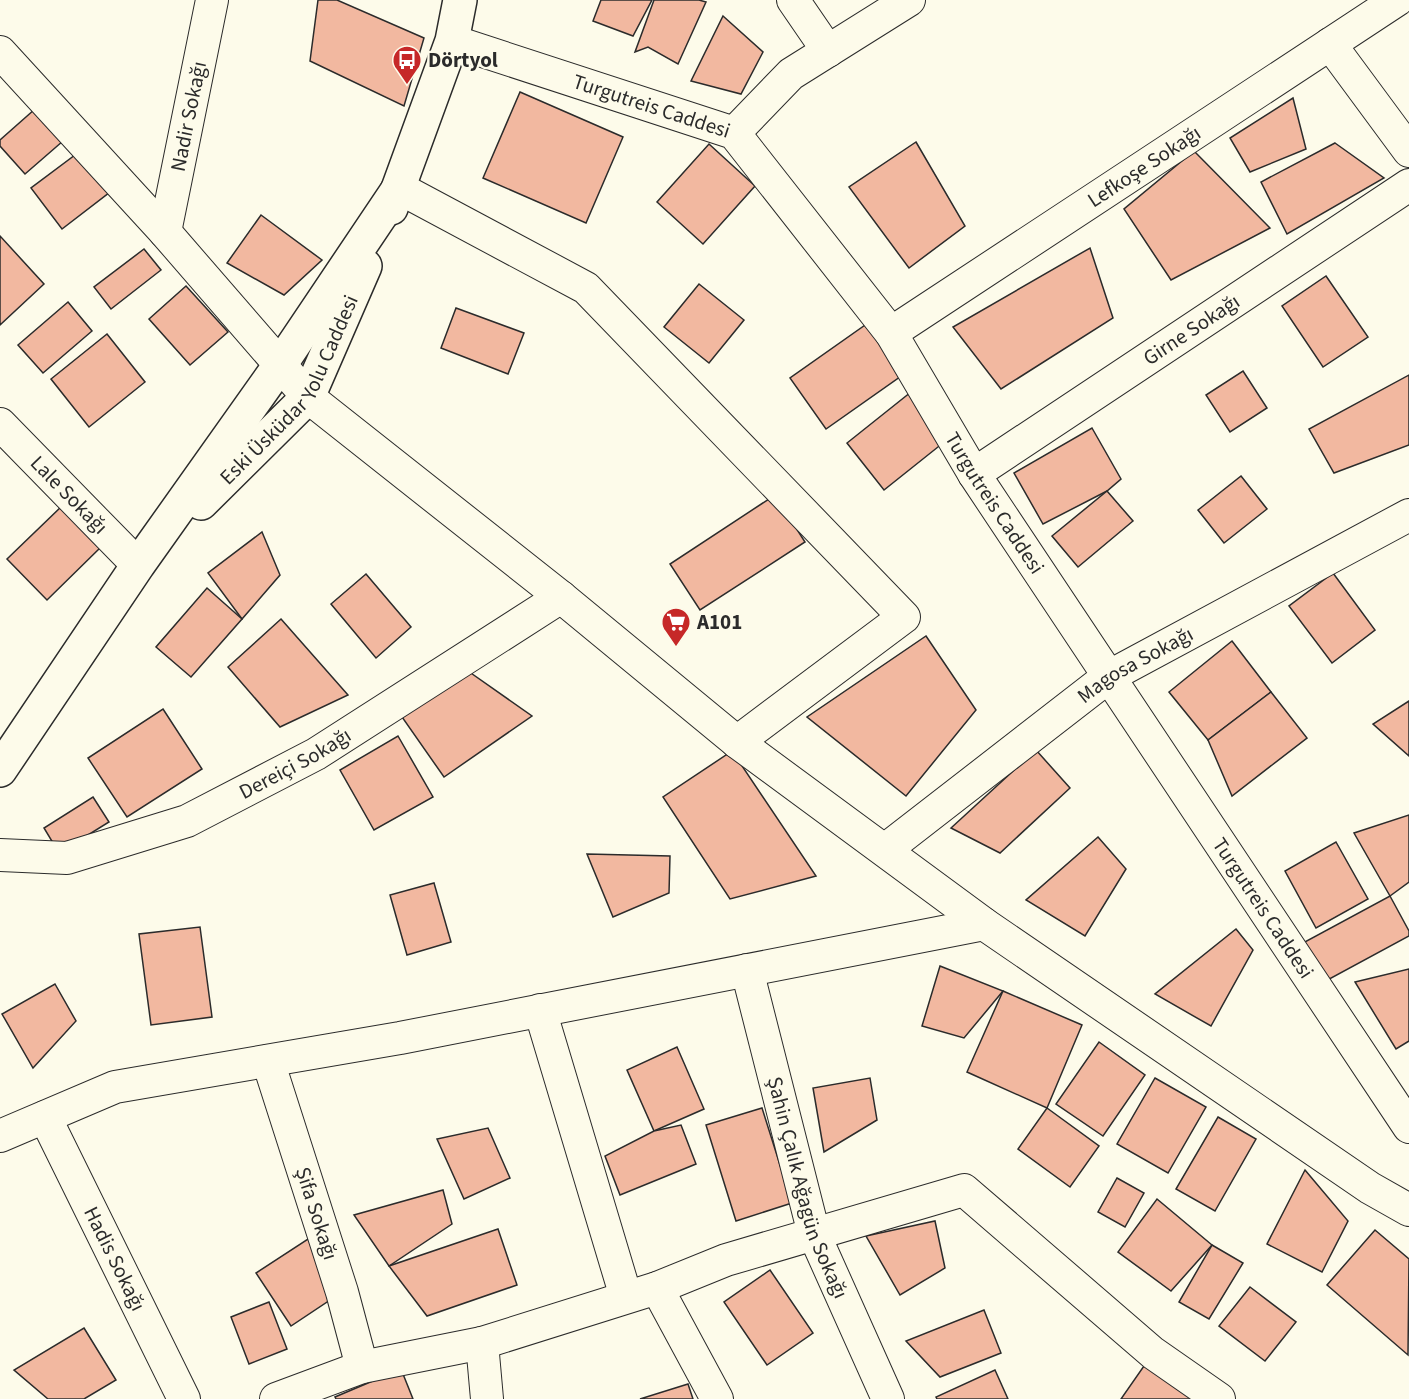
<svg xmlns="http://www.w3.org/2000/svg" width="1409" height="1399" font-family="'Source Sans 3',sans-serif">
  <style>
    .building { fill: #f2b8a0; stroke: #2b2b2b; stroke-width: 1.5 }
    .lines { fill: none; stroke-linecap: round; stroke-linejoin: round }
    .minor-casing { stroke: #2b2b2b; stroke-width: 34 }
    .tertiary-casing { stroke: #2b2b2b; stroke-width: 36 }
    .minor { stroke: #fdfbea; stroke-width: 32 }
    .tertiary { stroke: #fdfbea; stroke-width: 33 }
    .labels { text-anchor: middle; stroke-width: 4.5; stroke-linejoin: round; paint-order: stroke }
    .poi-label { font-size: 21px; font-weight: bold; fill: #2b2b2b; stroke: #fdfbea; text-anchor: start }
    .street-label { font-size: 21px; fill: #2b2b2b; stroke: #fdfbea }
  </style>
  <rect width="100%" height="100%" fill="#fdfbea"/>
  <g class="building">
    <path d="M318,0H337L424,38L404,106L310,61Z"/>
    <path d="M601,0H652L633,36L593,21Z"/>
    <path d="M654,0H699L706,2L678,64L648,47L635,52Z"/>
    <path d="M723,16L763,52L741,94L691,81Z"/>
    <path d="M520,92L623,137L586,223L483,178Z"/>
    <path d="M1293,98L1306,149L1250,172L1230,138Z"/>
    <path d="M35,109L63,141L25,174L0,146V140Z"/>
    <path d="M916,142L965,226L909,268L849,187Z"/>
    <path d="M1335,143L1384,178L1287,234L1261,182Z"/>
    <path d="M709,144L755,186L703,244L657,202Z"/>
    <path d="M1194,151L1270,228L1171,280L1124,209Z"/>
    <path d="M79,152L110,192L62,229L31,188Z"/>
    <path d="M261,215L322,260L284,295L227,263Z"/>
    <path d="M0,236L44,284L0,325Z"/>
    <path d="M1090,248L1113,318L1001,389L953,327Z"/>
    <path d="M144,249L161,270L111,309L94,287Z"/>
    <path d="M1326,276L1368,337L1323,367L1282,306Z"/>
    <path d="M699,284L744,320L709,363L664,327Z"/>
    <path d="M186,286L228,332L190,365L149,319Z"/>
    <path d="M68,302L92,331L43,373L18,345Z"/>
    <path d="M456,308L524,333L508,374L441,348Z"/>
    <path d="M868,323L904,374L826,429L790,378Z"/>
    <path d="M107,334L145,382L89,427L51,379Z"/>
    <path d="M1243,371L1267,408L1230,432L1206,395Z"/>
    <path d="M1409,375V445L1334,473L1309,429Z"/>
    <path d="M911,392L948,439L884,490L847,443Z"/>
    <path d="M1092,428L1121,479L1107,491L1043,524L1014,473Z"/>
    <path d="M1241,476L1267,509L1224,543L1198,510Z"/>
    <path d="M1107,491L1133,521L1078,567L1052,536Z"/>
    <path d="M775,495L805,542L700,610L670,564Z"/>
    <path d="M63,505L102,546L47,600L7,559Z"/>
    <path d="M262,532L280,575L242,619L208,573Z"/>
    <path d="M1333,573L1375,630L1332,663L1289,606Z"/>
    <path d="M366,574L411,627L376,658L331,604Z"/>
    <path d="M207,588L242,619L191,677L156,647Z"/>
    <path d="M281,619L348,695L280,727L228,667Z"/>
    <path d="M926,636L976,710L906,796L807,717Z"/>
    <path d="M1232,641L1271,692L1208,740L1169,692Z"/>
    <path d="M468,671L532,716L444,777L402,717Z"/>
    <path d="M1271,692L1307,738L1232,796L1208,740Z"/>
    <path d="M1409,701V756L1373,724Z"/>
    <path d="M163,709L202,769L127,817L88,758Z"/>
    <path d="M398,736L433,797L374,830L340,770Z"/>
    <path d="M1036,750L1070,788L1000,853L951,828Z"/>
    <path d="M732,751L816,876L730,899L663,797Z"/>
    <path d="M93,797L109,822L59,853L44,828Z"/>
    <path d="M1409,815V882L1390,896L1354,833Z"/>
    <path d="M1098,837L1126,869L1085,936L1026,900Z"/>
    <path d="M1336,842L1368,899L1316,928L1285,871Z"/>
    <path d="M587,854L670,856L669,893L613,917Z"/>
    <path d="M434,883L451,942L407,955L390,895Z"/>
    <path d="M1390,896L1409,931V936L1322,983L1301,944Z"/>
    <path d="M200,927L212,1017L151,1025L139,934Z"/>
    <path d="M1236,929L1253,950L1211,1026L1155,994Z"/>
    <path d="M940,966L1003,991L964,1038L922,1026Z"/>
    <path d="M1409,969V1041L1396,1049L1355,982Z"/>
    <path d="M55,984L76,1021L33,1068L2,1014Z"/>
    <path d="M1003,991L1082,1025L1047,1108L967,1072Z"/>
    <path d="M1099,1042L1145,1075L1103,1136L1056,1104Z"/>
    <path d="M677,1047L704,1109L654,1131L627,1070Z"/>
    <path d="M870,1078L877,1120L824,1152L813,1088Z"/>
    <path d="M1155,1078L1206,1107L1168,1173L1117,1144Z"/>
    <path d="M762,1108L792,1203L736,1221L706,1125Z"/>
    <path d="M1047,1108L1099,1146L1070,1187L1018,1149Z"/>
    <path d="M1218,1117L1256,1139L1215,1211L1176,1189Z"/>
    <path d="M681,1125L696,1164L620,1195L605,1156L654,1131Z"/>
    <path d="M488,1128L510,1178L464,1199L437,1139Z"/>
    <path d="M1305,1170L1348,1221L1322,1272L1267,1244Z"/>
    <path d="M1117,1178L1144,1193L1125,1227L1098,1212Z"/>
    <path d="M443,1190L452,1224L389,1266L354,1215Z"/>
    <path d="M1157,1199L1212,1245L1171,1291L1118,1252Z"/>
    <path d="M935,1221L945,1268L900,1295L866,1236Z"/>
    <path d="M498,1229L517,1285L427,1316L389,1266Z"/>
    <path d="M1375,1230L1409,1259L1408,1355L1327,1285Z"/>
    <path d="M308,1239L342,1292L291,1326L256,1273Z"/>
    <path d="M1212,1245L1243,1263L1209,1319L1179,1302Z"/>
    <path d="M770,1270L813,1333L767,1365L724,1302Z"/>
    <path d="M1250,1287L1296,1322L1265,1361L1219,1326Z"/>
    <path d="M269,1302L287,1349L249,1364L231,1317Z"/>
    <path d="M984,1310L1001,1353L940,1377L906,1341Z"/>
    <path d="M84,1328L116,1380L84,1399H48L14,1370Z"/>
    <path d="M1153,1353L1219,1399H1121Z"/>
    <path d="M401,1369L413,1399H336L335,1397Z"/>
    <path d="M995,1370L1008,1399H937L936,1397Z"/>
    <path d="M688,1384L693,1399H640Z"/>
  </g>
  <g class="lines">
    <g class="minor-casing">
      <g id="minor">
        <path d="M793,0L828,51"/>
        <path id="s1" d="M452,41L734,133L891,333L974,474L1409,1127"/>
        <path d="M1330,44L1409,151"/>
        <path d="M0,52L165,232L308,397L561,597L737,742L984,924L1370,1188L1409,1210"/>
        <path d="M734,133L791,74L909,0"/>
        <path d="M399,188L586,288L904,617L737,742"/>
        <path id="s2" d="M165,232L212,0"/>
        <path id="s3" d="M891,333L1397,0"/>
        <path id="s4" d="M0,424L138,565"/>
        <path id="s5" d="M974,474L1409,185"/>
        <path id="s6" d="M885,850L1108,677L1409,515"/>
        <path id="s7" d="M0,855L67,858L187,821L316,754L561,597"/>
        <path id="s8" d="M747,970L814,1234L888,1399"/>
        <path d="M540,1010L626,1297"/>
        <path id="s9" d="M268,1061L342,1292L362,1367"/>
        <path id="s10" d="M45,1117L184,1399"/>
        <path d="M0,1136L115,1087L400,1038L984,924"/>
        <path d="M657,1288L717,1399"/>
        <path d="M482,1343L487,1399"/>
        <path d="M276,1399L362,1367L482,1343L657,1288L726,1260L964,1190L1153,1353L1219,1399"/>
      </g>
    </g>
    <g class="tertiary-casing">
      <g id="tertiary">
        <path d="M391,208L452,41L460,0"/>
        <path id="s11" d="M201,503L308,397L365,266"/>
        <path d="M0,770L138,565L280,365L399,188"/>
      </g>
    </g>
    <use href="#minor" class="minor"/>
    <use href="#tertiary" class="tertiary"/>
  </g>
  <defs>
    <g id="bus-pin" transform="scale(1.5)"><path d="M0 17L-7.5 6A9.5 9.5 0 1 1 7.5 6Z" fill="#c62828" stroke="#fdfbea"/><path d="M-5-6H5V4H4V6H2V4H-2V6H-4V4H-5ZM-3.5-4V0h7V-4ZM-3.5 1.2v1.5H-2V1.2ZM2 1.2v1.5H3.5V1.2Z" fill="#fff"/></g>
    <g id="supermarket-pin" transform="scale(1.5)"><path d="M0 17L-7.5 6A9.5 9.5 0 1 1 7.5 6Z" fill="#c62828" stroke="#fdfbea"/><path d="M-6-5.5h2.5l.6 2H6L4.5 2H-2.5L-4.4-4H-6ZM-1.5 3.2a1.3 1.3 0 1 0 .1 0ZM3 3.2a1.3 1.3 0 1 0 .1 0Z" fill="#fff"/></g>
  </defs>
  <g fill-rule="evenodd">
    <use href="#bus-pin" x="407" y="60"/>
    <use href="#supermarket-pin" x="676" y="622"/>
  </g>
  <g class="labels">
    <g class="poi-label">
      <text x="428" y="67">Dörtyol</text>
      <text x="697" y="629">A101</text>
    </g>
    <g class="street-label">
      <text dy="7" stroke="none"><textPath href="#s1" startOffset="210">Turgutreis Caddesi</textPath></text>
      <text dy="7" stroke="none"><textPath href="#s2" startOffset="118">Nadir Sokağı</textPath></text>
      <text dy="7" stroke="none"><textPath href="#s3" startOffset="303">Lefkoşe Sokağı</textPath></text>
      <text dy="7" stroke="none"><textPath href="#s5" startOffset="261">Girne Sokağı</textPath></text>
      <text dy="7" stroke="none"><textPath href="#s11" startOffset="146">Eski Üsküdar Yolu Caddesi</textPath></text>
      <text dy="7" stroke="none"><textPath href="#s4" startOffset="99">Lale Sokağı</textPath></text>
      <text dy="7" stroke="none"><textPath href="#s1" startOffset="750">Turgutreis Caddesi</textPath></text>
      <text dy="7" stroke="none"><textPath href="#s6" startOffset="312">Magosa Sokağı</textPath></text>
      <text dy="7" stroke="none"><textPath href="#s7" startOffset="315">Dereiçi Sokağı</textPath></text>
      <text dy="7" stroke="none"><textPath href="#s1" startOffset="1236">Turgutreis Caddesi</textPath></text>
      <text dy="7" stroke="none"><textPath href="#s8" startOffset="226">Şahin Çalık Ağagün Sokağı</textPath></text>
      <text dy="7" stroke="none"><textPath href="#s9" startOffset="160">Şifa Sokağı</textPath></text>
      <text dy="7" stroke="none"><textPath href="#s10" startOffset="158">Hadis Sokağı</textPath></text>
    </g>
  </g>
</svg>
